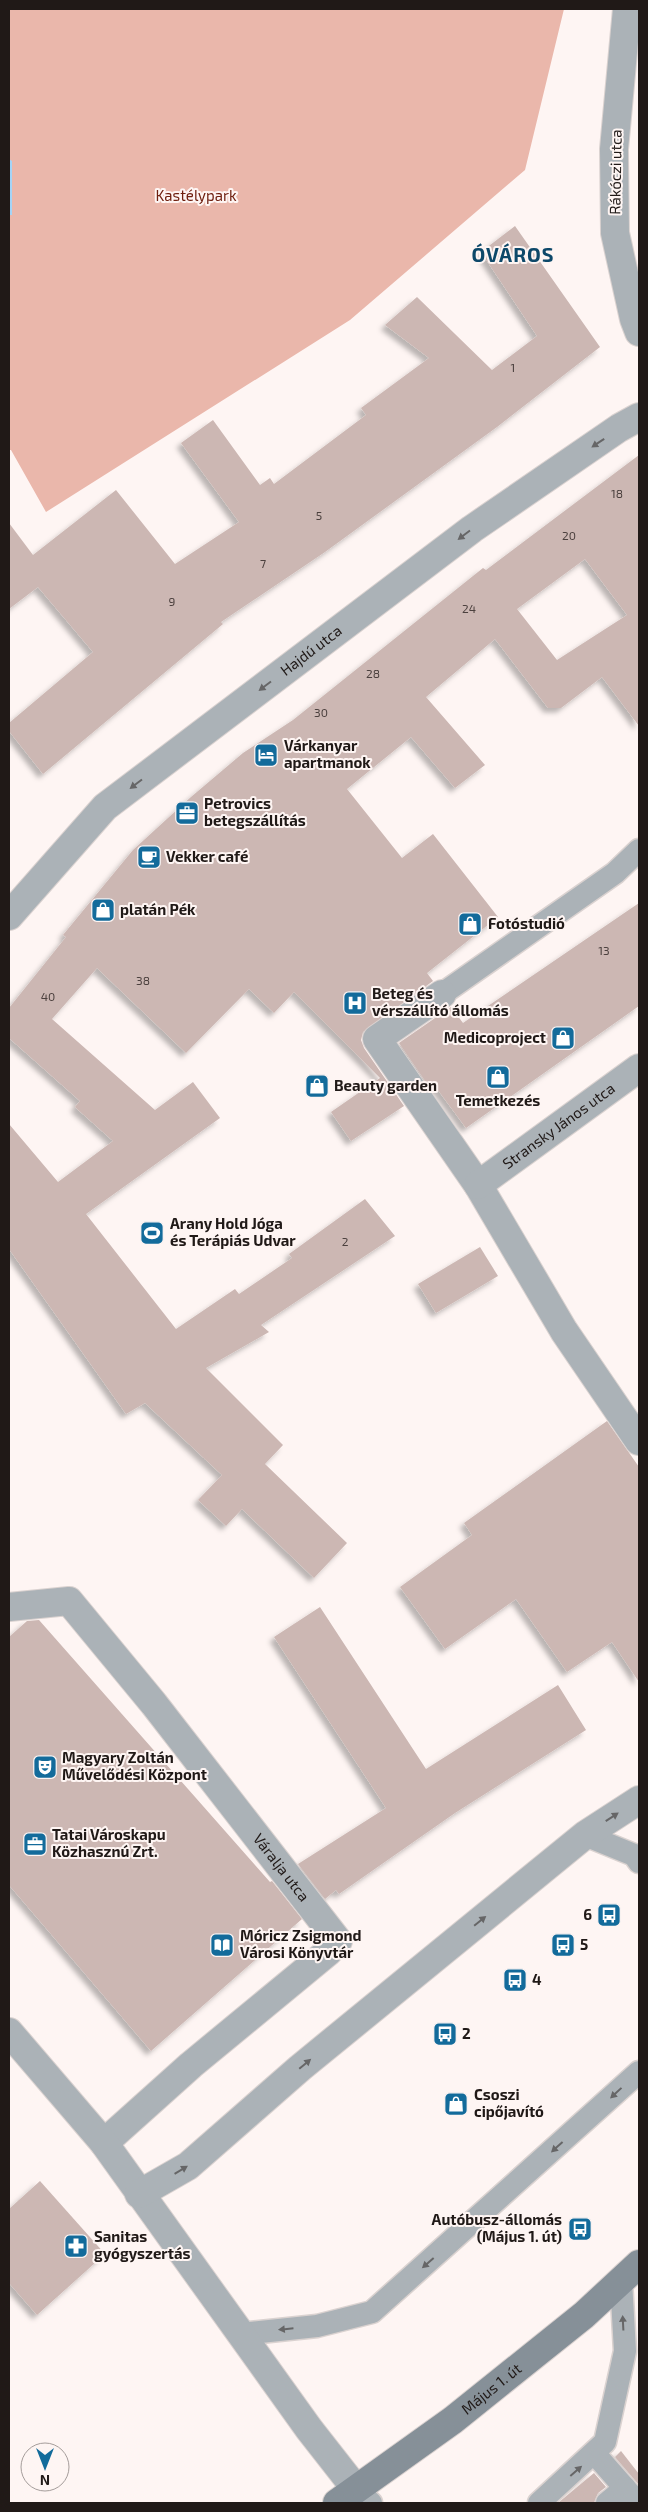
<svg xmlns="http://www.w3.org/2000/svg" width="648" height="2512" font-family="'Exo 2',sans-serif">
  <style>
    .green { fill: #eab7ab }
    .water { fill: #a4d4f6 }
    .building { fill: #ccb7b3; fill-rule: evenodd; filter: url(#shadow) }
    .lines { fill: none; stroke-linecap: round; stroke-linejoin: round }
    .lane-casing { stroke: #dad2d0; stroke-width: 25 }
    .street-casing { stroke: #dad2d0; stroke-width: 30 }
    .secondary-casing { stroke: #dad2d0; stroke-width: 30 }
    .lane { stroke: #abb2b7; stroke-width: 22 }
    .street { stroke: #abb2b7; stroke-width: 28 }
    .secondary { stroke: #869098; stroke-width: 28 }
    .oneway { fill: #666667 }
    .labels { text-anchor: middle; stroke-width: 4; stroke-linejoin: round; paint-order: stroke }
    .number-label { font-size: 12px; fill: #4b403e }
    .street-label { font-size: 15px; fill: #201917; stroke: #fef5f3 }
    .park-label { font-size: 15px; fill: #702010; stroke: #fef5f3 }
    .poi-label { font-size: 15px; font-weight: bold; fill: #201917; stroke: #fef5f3; text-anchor: start }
    .district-label { font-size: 20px; font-weight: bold; letter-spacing: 1px; fill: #0d4869; stroke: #fef5f3 }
  </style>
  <defs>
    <filter id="shadow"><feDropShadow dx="-4.5" dy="4.5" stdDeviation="2.5" flood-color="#0004"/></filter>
  </defs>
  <rect width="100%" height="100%" fill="#fef5f3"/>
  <path class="green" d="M9,9H564L525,170L350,320L46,512L11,450H9Z"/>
  <path class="water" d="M9,159L12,161V215H9Z"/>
  <g class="building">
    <path d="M515,226L600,347L497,427L325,552L221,622L223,624L43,774L9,731V723L93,652L38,587L9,609V523L33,555L116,490L175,564L239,522L181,443L213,420L260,485L270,478L274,484L366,415L361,408L429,358L385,325L417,297L492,370L537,336L481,252Z"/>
    <path d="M639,455V726L602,677L561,708H548L495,639L426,697L485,765L455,788L411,737L347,789L402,858L433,834L498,917L427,973L433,981L363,1032L361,1040L364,1048L404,1106L351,1141L331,1112L380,1078L294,992L274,1013L249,989L186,1053L97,968L52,1019L155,1110L193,1082L220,1118L86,1214L176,1329L235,1289L239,1294L292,1258L289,1254L365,1199L395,1236L261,1325L269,1332L206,1368L283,1445L265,1464L347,1543L314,1578L242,1509L226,1526L198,1500L222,1475L145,1403L126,1414L9,1249V1124L58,1182L113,1141L75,1107L80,1101L9,1038V1008L66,937L63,935L133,850L191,797L243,753L293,720L483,568L486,570ZM585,559L627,615L557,660L517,609Z"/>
    <path d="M639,903V1006L466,1128L435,1086L430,1088L399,1043L451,1007L463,1023Z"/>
    <path d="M480,1247L498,1276L436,1313L418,1284Z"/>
    <path d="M607,1421L639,1467V1682L612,1642L567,1672L516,1599L445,1649L400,1587L472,1535L464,1523Z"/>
    <path d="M320,1607L426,1769L558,1685L586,1730L455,1813L339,1894L336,1890L325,1899L298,1864L386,1808L274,1637Z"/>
    <path d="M39,1620L270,1882L272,1881L302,1919L151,2051L9,1885V1637L27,1621Z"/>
    <path d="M40,2181L105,2254L37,2315L9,2283V2209Z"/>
    <path d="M621,2451L639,2474V2485L615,2457Z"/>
    <path d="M594,2473L606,2487L598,2493L594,2503H558Z"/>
  </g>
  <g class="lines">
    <g class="lane-casing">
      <g id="lane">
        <path d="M442,994L615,873L639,850"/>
        <path d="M585,1835L634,1855L639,1862"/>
        <path d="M241,2334L317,2326L372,2312L639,2072"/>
        <path d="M595,2454L638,2503"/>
        <path d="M356,2489L371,2503"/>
        <path d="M539,2503L605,2442L625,2351L621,2281"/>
        <path d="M607,2503L625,2488"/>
      </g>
    </g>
    <g class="street-casing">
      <g id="street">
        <path d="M627,9L614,149L615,233L634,319L639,332"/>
        <path id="s1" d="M9,916L105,807L472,529L619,428L639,417"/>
        <path d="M442,994L377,1039L478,1185L564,1331L639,1441"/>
        <path id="s2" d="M478,1185L639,1068"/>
        <path id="s3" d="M9,1607L69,1601L154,1704L338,1941L328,1952L191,2065L104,2143"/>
        <path d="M9,2032L104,2143L309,2429L356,2489"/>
        <path d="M139,2194L188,2166L300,2068L585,1835L639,1800"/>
      </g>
    </g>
    <g class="secondary-casing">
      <g id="secondary">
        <path id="s4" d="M337,2503L453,2420L584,2315L639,2264"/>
      </g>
    </g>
    <use href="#lane" class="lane"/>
    <use href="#street" class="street"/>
    <use href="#secondary" class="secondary"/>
  </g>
  <defs><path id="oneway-solid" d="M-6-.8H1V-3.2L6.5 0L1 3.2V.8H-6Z" transform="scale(1.25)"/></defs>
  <g class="oneway">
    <use href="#oneway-solid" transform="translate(598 443) rotate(146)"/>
    <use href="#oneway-solid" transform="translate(464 535) rotate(143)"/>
    <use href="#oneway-solid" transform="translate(265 686) rotate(143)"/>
    <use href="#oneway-solid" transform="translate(136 784) rotate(143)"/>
    <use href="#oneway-solid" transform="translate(612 1817) rotate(-33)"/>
    <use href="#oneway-solid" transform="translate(480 1921) rotate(-39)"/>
    <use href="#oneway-solid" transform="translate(305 2064) rotate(-40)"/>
    <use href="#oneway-solid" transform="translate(616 2093) rotate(137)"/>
    <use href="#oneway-solid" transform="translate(557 2147) rotate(138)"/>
    <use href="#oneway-solid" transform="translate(181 2170) rotate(-31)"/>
    <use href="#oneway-solid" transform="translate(428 2263) rotate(139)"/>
    <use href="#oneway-solid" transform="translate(623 2323) rotate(-93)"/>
    <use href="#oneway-solid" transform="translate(286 2329) rotate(174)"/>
    <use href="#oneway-solid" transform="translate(576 2471) rotate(-41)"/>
  </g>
  <defs>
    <g id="hotel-square" transform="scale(1.25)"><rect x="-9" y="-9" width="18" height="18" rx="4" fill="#136b9b" stroke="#fef5f3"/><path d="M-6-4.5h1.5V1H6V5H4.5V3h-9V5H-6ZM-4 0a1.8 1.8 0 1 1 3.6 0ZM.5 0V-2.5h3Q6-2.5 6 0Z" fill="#fff"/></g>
    <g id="office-square" transform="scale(1.25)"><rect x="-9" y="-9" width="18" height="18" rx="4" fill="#136b9b" stroke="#fef5f3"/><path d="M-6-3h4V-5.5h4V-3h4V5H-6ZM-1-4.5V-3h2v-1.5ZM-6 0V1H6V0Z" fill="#fff"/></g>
    <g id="cafe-square" transform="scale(1.25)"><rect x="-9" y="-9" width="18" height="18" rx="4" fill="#136b9b" stroke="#fef5f3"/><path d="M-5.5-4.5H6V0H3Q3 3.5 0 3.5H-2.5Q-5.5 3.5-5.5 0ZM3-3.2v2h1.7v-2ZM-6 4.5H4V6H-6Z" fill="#fff"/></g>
    <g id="shop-square" transform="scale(1.25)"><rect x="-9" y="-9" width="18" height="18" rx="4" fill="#136b9b" stroke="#fef5f3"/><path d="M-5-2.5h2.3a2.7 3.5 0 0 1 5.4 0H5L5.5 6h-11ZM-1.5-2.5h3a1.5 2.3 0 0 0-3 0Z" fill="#fff"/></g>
    <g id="hospital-square" transform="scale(1.25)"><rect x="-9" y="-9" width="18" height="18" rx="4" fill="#136b9b" stroke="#fef5f3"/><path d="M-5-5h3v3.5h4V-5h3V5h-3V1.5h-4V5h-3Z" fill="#fff"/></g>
    <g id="stadium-square" transform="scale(1.25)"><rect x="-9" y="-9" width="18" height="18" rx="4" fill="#136b9b" stroke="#fef5f3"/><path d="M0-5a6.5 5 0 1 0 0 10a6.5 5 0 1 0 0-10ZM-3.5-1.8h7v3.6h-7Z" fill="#fff"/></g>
    <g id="theatre-square" transform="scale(1.25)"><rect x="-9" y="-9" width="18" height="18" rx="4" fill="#136b9b" stroke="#fef5f3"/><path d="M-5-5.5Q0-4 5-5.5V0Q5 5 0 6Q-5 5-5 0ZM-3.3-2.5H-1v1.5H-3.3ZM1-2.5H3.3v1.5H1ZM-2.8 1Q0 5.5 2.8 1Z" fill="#fff"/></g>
    <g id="bus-square" transform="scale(1.25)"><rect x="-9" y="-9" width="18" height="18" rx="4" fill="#136b9b" stroke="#fef5f3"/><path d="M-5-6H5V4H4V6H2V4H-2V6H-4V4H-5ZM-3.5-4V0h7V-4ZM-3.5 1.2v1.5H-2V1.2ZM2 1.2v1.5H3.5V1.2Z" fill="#fff"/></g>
    <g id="library-square" transform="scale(1.25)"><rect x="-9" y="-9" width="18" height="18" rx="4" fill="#136b9b" stroke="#fef5f3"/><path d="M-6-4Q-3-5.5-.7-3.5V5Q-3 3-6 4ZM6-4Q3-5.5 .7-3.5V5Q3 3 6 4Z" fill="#fff"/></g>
    <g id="pharmacy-square" transform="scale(1.25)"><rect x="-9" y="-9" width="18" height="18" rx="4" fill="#136b9b" stroke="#fef5f3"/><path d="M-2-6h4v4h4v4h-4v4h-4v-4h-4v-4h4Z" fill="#fff"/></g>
  </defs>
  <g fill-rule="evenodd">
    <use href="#hotel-square" x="266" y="755"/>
    <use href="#office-square" x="187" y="813"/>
    <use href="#cafe-square" x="149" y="857"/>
    <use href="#shop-square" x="103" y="910"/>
    <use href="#shop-square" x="470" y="924"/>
    <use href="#hospital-square" x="355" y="1003"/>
    <use href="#shop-square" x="563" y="1038"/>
    <use href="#shop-square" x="498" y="1077"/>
    <use href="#shop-square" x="317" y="1086"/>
    <use href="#stadium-square" x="152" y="1233"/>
    <use href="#theatre-square" x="45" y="1767"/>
    <use href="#office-square" x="35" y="1844"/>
    <use href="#bus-square" x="609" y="1915"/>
    <use href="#library-square" x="222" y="1945"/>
    <use href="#bus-square" x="563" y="1945"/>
    <use href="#bus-square" x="515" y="1980"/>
    <use href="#bus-square" x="445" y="2034"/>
    <use href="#shop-square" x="456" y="2104"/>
    <use href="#bus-square" x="580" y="2229"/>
    <use href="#pharmacy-square" x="76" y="2246"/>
  </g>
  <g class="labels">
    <g class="number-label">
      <text x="513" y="372">1</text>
      <text x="617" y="498">18</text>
      <text x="319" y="520">5</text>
      <text x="569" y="540">20</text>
      <text x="263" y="568">7</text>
      <text x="172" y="606">9</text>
      <text x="469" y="613">24</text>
      <text x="373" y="678">28</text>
      <text x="321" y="717">30</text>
      <text x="604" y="955">13</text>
      <text x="143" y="985">38</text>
      <text x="48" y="1001">40</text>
      <text x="345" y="1246">2</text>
    </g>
    <g class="street-label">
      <text transform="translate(616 172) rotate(-89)" y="5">Rákóczi utca</text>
      <text dy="5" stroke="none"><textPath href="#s1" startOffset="404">Hajdú utca</textPath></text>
      <text dy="5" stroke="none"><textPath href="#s2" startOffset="100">Stransky János utca</textPath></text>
      <text dy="5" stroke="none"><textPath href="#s3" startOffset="401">Váralja utca</textPath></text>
      <text dy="5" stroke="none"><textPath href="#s4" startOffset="192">Május 1. út</textPath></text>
    </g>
    <g class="park-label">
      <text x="196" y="201">Kastélypark</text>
    </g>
    <g class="poi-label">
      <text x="284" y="751">Várkanyar<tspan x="284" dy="17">apartmanok</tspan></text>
      <text x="204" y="809">Petrovics<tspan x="204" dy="17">betegszállítás</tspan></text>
      <text x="166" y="862">Vekker café</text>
      <text x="120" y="915">platán Pék</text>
      <text x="488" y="929">Fotóstudió</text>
      <text x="372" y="999">Beteg és<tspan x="372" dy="17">vérszállító állomás</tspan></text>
      <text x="546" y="1043" text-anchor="end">Medicoproject</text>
      <text x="334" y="1091">Beauty garden</text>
      <text x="498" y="1106" text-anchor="middle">Temetkezés</text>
      <text x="170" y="1229">Arany Hold Jóga<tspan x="170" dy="17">és Terápiás Udvar</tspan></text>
      <text x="62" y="1763">Magyary Zoltán<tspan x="62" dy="17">Művelődési Központ</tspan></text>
      <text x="52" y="1840">Tatai Városkapu<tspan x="52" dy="17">Közhasznú Zrt.</tspan></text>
      <text x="592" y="1920" text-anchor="end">6</text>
      <text x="240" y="1941">Móricz Zsigmond<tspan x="240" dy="17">Városi Könyvtár</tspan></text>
      <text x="580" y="1950">5</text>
      <text x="532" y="1985">4</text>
      <text x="462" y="2039">2</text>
      <text x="474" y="2100">Csoszi<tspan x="474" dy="17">cipőjavító</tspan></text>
      <text x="562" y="2225" text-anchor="end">Autóbusz-állomás<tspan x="562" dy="17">(Május 1. út)</tspan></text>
      <text x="94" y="2242">Sanitas<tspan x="94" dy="17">gyógyszertás</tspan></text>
    </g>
    <g class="district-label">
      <text x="513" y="262">ÓVÁROS</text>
    </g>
  </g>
  <rect width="648" height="2512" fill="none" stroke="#201917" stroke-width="20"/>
  <g transform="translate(45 2467) rotate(180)"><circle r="24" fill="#fef5f3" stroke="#a59d9b"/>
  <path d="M0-4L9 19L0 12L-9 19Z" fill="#136b9b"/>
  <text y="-8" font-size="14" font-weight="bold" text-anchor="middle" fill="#201917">N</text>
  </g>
</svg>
